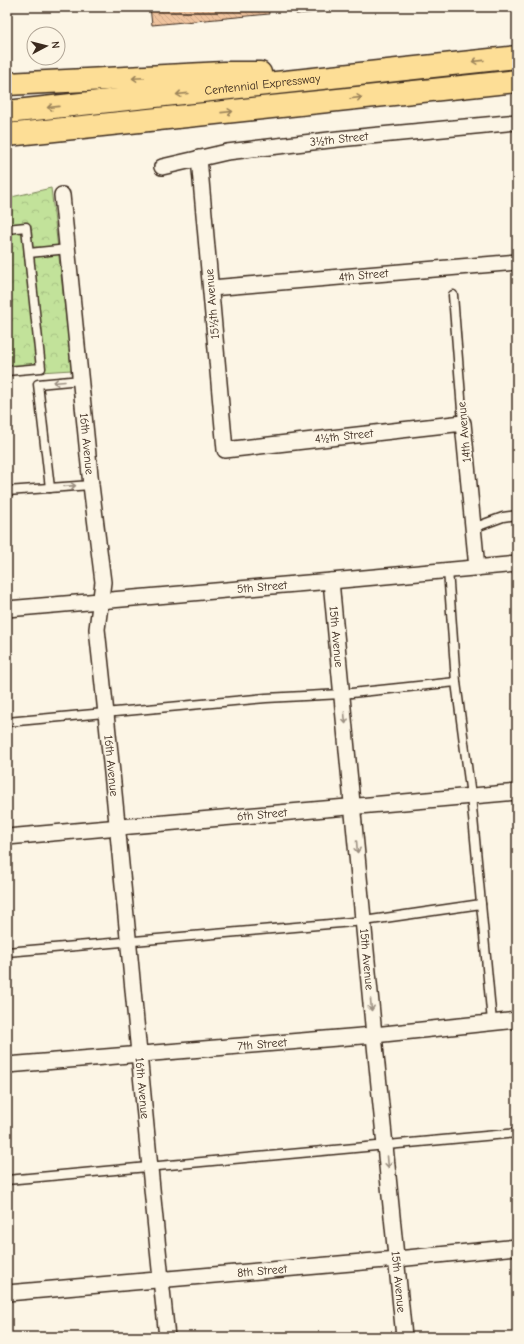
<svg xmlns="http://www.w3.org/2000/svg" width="524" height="1344" font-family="'Comic Neue',sans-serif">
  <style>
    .forest { fill: url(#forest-crowns); stroke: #7e865c }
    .building { fill: url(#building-back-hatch); stroke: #3b2a1e }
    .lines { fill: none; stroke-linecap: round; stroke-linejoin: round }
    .lane-casing { stroke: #3b2a1e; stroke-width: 11 }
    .street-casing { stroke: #3b2a1e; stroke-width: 18 }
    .highway-casing { stroke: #3b2a1e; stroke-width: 25 }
    .lane { stroke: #fcf5e5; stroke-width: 8 }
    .street { stroke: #fcf5e5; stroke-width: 15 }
    .highway { stroke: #fdde96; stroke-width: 22 }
    .oneway { stroke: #9c845a }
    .oneway2 { stroke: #9c9082 }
    .labels { text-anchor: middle; stroke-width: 3.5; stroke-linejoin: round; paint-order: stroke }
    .street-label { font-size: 12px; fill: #3b2a1e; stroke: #fcf5e5 }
  </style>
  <defs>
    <pattern id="forest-crowns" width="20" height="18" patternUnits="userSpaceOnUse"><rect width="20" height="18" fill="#c2e29a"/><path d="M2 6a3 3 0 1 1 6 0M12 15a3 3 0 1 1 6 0" fill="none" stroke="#a8c284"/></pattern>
    <pattern id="building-back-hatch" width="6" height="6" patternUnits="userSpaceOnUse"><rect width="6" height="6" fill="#efc39e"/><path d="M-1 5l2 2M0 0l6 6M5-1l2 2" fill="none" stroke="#cea888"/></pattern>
  </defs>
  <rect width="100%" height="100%" fill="#fcf5e5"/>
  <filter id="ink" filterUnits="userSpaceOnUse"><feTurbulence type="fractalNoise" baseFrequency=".025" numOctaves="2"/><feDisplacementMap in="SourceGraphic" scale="8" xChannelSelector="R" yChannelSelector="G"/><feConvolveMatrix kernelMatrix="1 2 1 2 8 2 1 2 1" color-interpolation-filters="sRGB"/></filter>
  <g filter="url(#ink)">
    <path class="forest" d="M51,188L72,370L7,374V198Z"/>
    <g class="building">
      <path d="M150,7H268L269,14L152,25Z"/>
      <path d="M296,7H373L296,14Z"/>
    </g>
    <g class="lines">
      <g class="lane-casing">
        <g id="lane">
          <path d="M7,229L26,227L41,368L7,371"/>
          <path d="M29,253L68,249"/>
          <path d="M453,295L463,423"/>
          <path d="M50,488L38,384L81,380"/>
          <path d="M7,491L91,485"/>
          <path d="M473,528L503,517L517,515"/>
          <path d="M448,570L456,682L471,796L492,1022"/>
          <path d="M7,722L266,698L342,694L456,682"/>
          <path d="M7,952L364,921L481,904"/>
          <path d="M7,1180L517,1133"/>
        </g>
      </g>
      <g class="street-casing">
        <g id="street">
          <path d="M199,158L225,450L463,423L477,568"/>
          <path d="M162,167L227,152L338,139L517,122"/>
          <path id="s1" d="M62,195L91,485L103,582L97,629C123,865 142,1101 167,1337"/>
          <path id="s2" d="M211,288L517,262"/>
          <path id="s3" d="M331,581L374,1035L404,1337"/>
          <path id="s4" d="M7,609L331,581L517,564"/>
          <path id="s5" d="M7,837L517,792"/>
          <path id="s6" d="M7,1065L374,1035L517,1020"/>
          <path id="s7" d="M7,1293L397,1259L517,1247"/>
        </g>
      </g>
      <g class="highway-casing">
        <g id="highway">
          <path d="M7,84L224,73H260"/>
          <path id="s8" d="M7,112C177,94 347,75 517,57"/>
          <path d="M7,135L517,81"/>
        </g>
      </g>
      <use href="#lane" class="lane"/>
      <use href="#street" class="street"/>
      <use href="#highway" class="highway"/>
    </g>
    <defs><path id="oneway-shaft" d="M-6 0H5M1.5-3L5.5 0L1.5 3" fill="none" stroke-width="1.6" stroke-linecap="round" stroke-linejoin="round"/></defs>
    <g class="oneway">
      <use href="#oneway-shaft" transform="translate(478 61) rotate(174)"/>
      <use href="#oneway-shaft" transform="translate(138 78) rotate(177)"/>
      <use href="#oneway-shaft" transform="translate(182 94) rotate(174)"/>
      <use href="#oneway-shaft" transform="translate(356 98) rotate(-7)"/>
      <use href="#oneway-shaft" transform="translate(53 107) rotate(174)"/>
      <use href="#oneway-shaft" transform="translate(227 112) rotate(-6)"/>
    </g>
    <g class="oneway2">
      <use href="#oneway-shaft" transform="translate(59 382) rotate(175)"/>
      <use href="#oneway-shaft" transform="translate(70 486) rotate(-4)"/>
      <use href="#oneway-shaft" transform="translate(345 718) rotate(84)"/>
      <use href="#oneway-shaft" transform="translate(357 847) rotate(85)"/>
      <use href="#oneway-shaft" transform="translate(371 1005) rotate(85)"/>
      <use href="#oneway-shaft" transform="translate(388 1162) rotate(85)"/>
    </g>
  </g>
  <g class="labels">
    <g class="street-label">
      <text dy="4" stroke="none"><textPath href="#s8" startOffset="257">Centennial Expressway</textPath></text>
      <text transform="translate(339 139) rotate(-6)" y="4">3½th Street</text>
      <text dy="4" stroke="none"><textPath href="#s2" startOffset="153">4th Street</textPath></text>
      <text transform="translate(212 304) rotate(-95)" y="4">15½th Avenue</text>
      <text transform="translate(464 432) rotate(-95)" y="4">14th Avenue</text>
      <text transform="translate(344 436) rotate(-6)" y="4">4½th Street</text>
      <text dy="4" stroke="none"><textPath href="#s1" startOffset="250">16th Avenue</textPath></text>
      <text dy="4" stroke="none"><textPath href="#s4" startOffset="256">5th Street</textPath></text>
      <text dy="4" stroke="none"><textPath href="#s3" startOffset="56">15th Avenue</textPath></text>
      <text dy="4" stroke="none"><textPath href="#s1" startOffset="574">16th Avenue</textPath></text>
      <text dy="4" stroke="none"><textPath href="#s5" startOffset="256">6th Street</textPath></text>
      <text dy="4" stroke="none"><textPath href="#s3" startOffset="380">15th Avenue</textPath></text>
      <text dy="4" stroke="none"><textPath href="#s6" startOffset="256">7th Street</textPath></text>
      <text dy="4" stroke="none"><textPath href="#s1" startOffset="898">16th Avenue</textPath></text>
      <text dy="4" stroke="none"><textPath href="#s7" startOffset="256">8th Street</textPath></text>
      <text dy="4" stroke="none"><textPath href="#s3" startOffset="704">15th Avenue</textPath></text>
    </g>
  </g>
  <rect width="524" height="1344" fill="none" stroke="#fcf5e5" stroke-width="24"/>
  <rect x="12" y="12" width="500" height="1320" fill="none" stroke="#3b2a1e" stroke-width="1.5" filter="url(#ink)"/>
  <g transform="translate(46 46) rotate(83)"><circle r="19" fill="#fcf5e5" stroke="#afa495"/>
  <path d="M0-3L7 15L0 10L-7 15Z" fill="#3b2a1e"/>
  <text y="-6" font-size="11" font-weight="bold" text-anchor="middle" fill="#3b2a1e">N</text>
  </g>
</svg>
